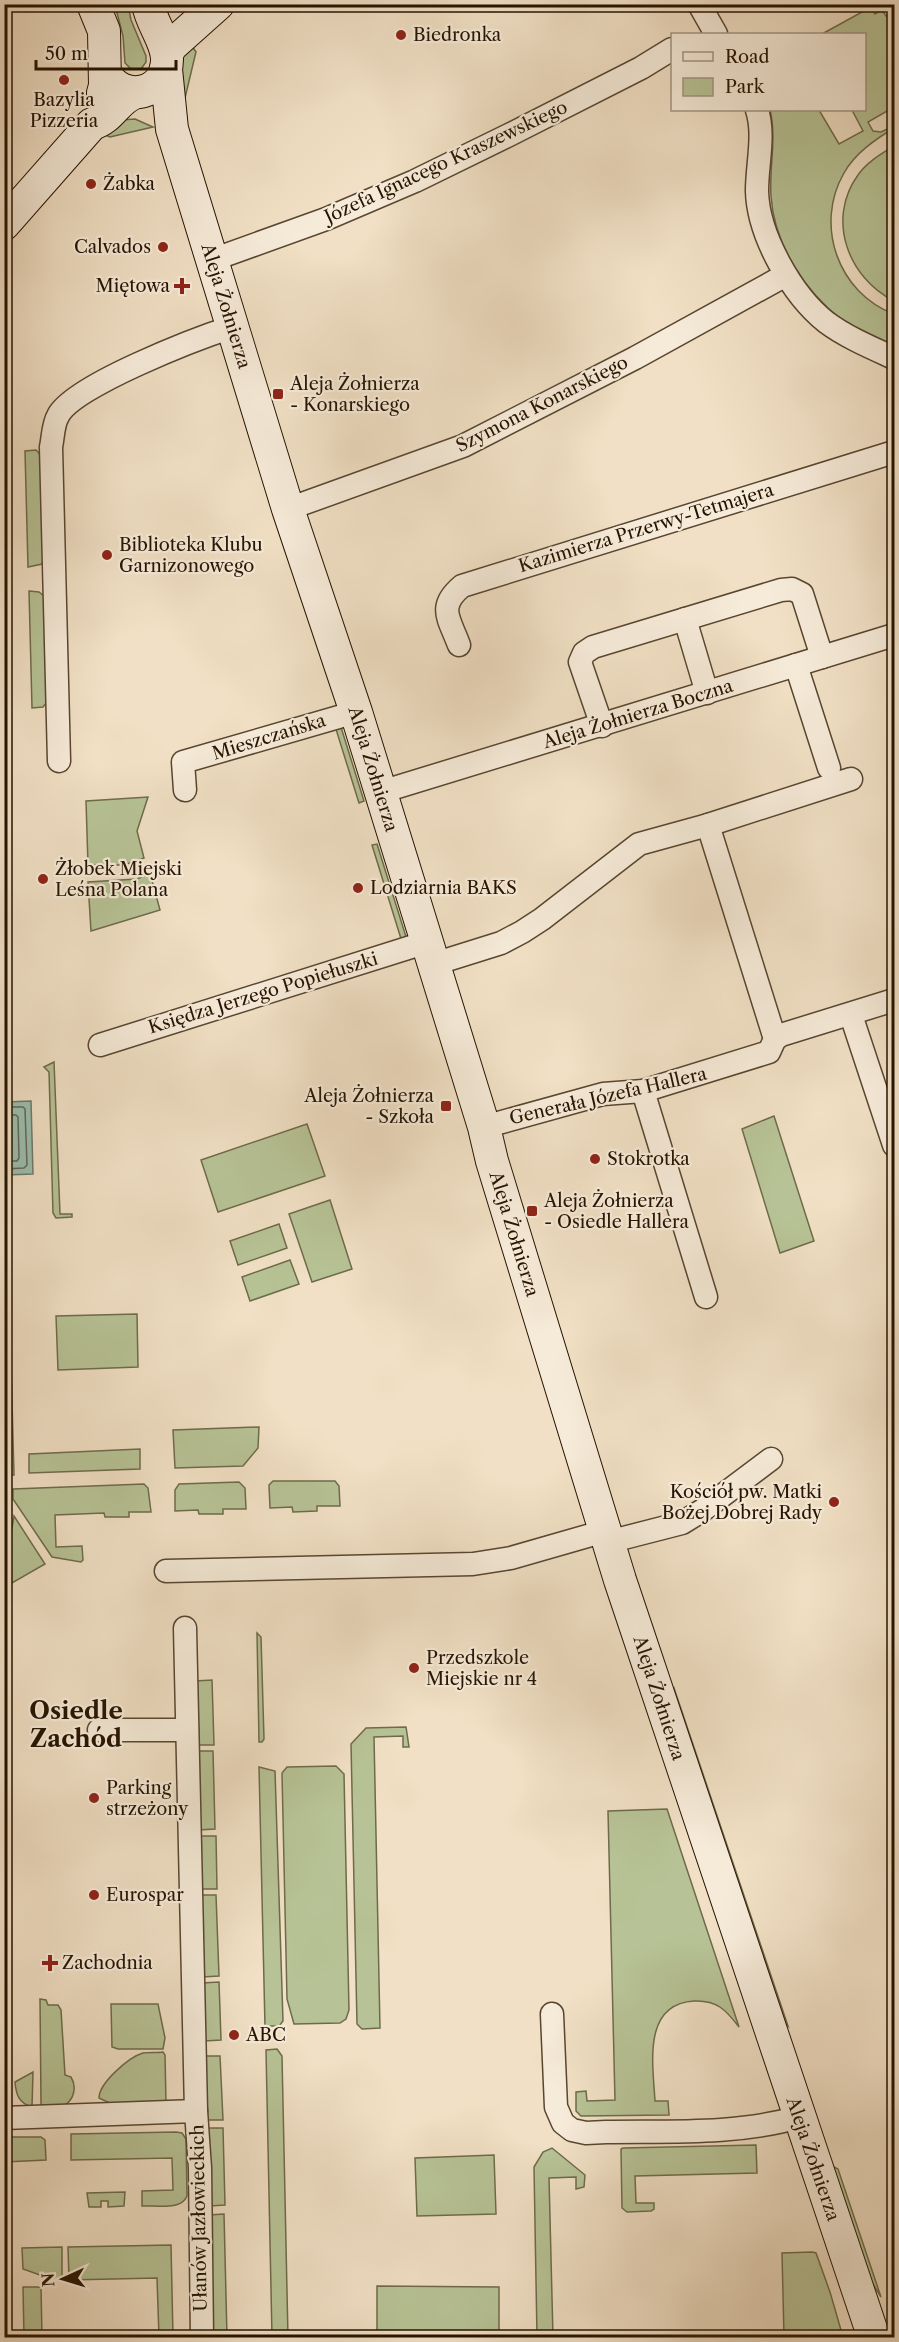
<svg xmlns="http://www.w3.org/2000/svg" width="899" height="2342" font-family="'Libre Caslon Text',serif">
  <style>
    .green { fill: #b7c396; stroke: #6e6b4b; stroke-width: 1.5 }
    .water { fill: #9bbeaf; stroke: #6c7a69; stroke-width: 1.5 }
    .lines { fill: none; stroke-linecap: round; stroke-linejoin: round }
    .shore { stroke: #606858; stroke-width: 1.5 }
    .street-casing { stroke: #584631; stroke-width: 25 }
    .secondary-casing { stroke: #251300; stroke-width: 34 }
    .street { stroke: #f6ebd9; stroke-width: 22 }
    .secondary { stroke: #f6ebd9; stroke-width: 32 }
    .poi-dot { fill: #8f2418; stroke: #f6ebd9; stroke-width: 2 }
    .labels { text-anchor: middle; stroke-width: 4.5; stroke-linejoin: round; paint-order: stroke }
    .poi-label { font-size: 18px; fill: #251300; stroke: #f6ebd9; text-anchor: start }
    .street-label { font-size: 18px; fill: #251300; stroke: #f6ebd9 }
    .district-label { font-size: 24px; font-weight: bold; fill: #251300; stroke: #f6ebd9 }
  </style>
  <rect width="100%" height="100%" fill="#f1e0c5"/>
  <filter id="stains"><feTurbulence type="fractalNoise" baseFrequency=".00333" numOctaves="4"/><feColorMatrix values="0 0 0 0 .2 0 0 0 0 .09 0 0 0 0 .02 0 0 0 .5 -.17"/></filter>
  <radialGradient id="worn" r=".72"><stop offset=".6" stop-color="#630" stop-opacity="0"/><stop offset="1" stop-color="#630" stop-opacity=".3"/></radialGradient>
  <g class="green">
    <path d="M115,5H128L131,20L146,56V62L141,69H131L125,63L123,36Z"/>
    <path d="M871,7L875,14L882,10L886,16L894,12V107L868,122L873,131L881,132L894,126V128C876,139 855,153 844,173C814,225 838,293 894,314V348C878,339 857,332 842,320C805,292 774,244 771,196C769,167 777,138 770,110H819L839,144L863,131L852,110H864V34H822Z"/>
    <path d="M188,40L196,52L184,102L174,82Z"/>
    <path d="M135,119L153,127L110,137L105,135L121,120Z"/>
    <path d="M894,146V301C848,278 826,219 858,175C867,162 881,154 894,146Z"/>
    <path d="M36,450L40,454L44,557L42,564L28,567L25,451Z"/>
    <path d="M29,591L39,592L44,596L47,702L43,707L32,708Z"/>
    <path d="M340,724L364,801L359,803L335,726Z"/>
    <path d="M148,797L137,831L144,858L124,865H88L86,801Z"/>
    <path d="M377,844L407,940L402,942L372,845Z"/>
    <path d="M150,873L160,910L91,931L88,882L137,879Z"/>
    <path d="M54,1062L60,1214H72V1217L56,1218L53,1213L49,1072L44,1067Z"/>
    <path d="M774,1116L814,1241L780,1253L742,1129Z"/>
    <path d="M307,1124L325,1176L218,1212L201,1160Z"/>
    <path d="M330,1200L352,1269L312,1282L289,1214Z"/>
    <path d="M5,1215H7L14,1475H5Z"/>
    <path d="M279,1224L287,1248L238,1265L230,1241Z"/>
    <path d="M290,1260L299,1284L250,1301L242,1277Z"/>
    <path d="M137,1314L138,1367L58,1370L56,1316Z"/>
    <path d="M259,1427L258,1448L243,1466L175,1468L173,1430Z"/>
    <path d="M140,1449V1469L29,1473V1454Z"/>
    <path d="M273,1481H335L339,1486L340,1506H317V1511L293,1512L292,1507L270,1508L269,1485Z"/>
    <path d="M239,1482L245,1488L246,1509H223V1514H199L198,1510L175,1511V1490L179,1484Z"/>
    <path d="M144,1484L148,1488L151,1512H129V1517H105L104,1513L55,1515L56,1547L82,1546L83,1560L81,1562L52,1557L13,1499V1489Z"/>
    <path d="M14,1516L45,1564L5,1587V1570Z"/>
    <path d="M257,1633L261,1637L264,1739L262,1742H259Z"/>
    <path d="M212,1680L214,1745H196L195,1681Z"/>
    <path d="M674,1688L788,2026L778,2017L670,1694Z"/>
    <path d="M406,1727L409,1747H403V1736L374,1737L380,2028L362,2029L357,2024L351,1744L366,1728Z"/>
    <path d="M196,1751H213L215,1829L198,1830Z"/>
    <path d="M336,1766L344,1774L349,2010L346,2019L340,2023L294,2024L287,1999L282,1773L287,1767Z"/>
    <path d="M259,1767L275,1771L283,2021L279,2026H265Z"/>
    <path d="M667,1809L739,2027C726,2010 717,2000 694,2001C642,2004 653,2065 655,2101H668L669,2115L581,2116L576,2111V2092L586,2091L587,2101L615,2100L608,1811Z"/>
    <path d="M198,1836H216L217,1889H200Z"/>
    <path d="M199,1895H216L219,1976L202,1977Z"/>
    <path d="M219,1982L221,2040L204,2041L202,1983Z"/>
    <path d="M40,1999L46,2000L48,2005H58L61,2010L65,2075L71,2077C77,2087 74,2099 65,2105L44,2107L41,2104Z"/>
    <path d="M111,2004H158L165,2038L163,2049H118L112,2047Z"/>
    <path d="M277,2049L282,2056L288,2338L272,2337L266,2050Z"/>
    <path d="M163,2052L165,2055L166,2103L114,2105L99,2098C99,2083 129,2057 143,2053C149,2052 157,2053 163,2052Z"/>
    <path d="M204,2056H220L223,2120H206Z"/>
    <path d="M33,2072L32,2107C19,2103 16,2095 15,2082Z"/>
    <path d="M207,2128H223L225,2205L210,2206Z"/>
    <path d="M176,2132L182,2133L186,2139L187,2196C181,2211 156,2205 142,2206V2191L173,2190L172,2158L71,2160V2134Z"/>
    <path d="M4,2137H41L45,2140L46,2160L5,2162Z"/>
    <path d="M756,2145L757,2173L635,2176L636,2203H654V2209L651,2211L627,2212L622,2208L621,2149L623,2148Z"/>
    <path d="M552,2148L585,2175L584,2187L576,2189V2177L549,2178L553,2337H537L534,2167L543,2152Z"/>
    <path d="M494,2155L496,2214L417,2216L415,2158Z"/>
    <path d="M834,2167L838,2169L881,2297L861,2265L829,2170Z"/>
    <path d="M125,2192L124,2206L108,2207V2201H101V2207H89L87,2193Z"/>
    <path d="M224,2214L227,2337H211L209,2215Z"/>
    <path d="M171,2245L173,2337H159L157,2278L69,2280L68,2247Z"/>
    <path d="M62,2247V2280H54L23,2269L22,2248Z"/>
    <path d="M812,2252L816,2253L830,2292L843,2337H784L782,2253Z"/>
    <path d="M377,2286L499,2287V2337H377Z"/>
    <path d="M23,2287H41L42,2337H24Z"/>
  </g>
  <path class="water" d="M31,1101L33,1174L5,1175V1102Z"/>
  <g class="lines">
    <g class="shore">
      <path d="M4,1107H23L25,1109L27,1165L24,1168L4,1169"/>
      <path d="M4,1115H16L18,1117L19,1158L17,1161H4"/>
    </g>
    <g class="street-casing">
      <g id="street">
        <path d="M699,4L716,34"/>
        <path d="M757,110C765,135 757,164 757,191C758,235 792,295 826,322C846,337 872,348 894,358"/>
        <path d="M212,260L326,219L415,181L507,136L641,68L672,49"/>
        <path d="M288,509L463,446L635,358L784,276"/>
        <path d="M685,619L707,693"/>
        <path d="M459,645C449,618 437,607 462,586L894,452"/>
        <path d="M796,665L829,768"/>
        <path d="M602,726L580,662L584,653L593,647L781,590L792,589L802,594L822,657"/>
        <path d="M59,761L51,447C53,438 53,424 58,416C72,386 198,338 232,327"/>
        <path d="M185,790L183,762L356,712"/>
        <path d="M381,792L894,635"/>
        <path d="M708,825L775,1039"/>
        <path d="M434,964L501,943L522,932L542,919L639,844L708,825L851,779"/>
        <path d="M851,1015L894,1145"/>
        <path d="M100,1045L427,942"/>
        <path d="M643,1091L706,1297"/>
        <path d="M484,1127L603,1094L643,1091L769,1052L775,1039L781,1035L894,1000"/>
        <path d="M608,1542L682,1523L703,1510L771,1459"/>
        <path d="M166,1571L473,1564L511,1558L605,1531"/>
        <path d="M185,1628L196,2111"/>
        <path d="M99,1730H187"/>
        <path d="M552,2014L556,2107L563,2123L572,2130L586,2133L606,2132C669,2131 737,2135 799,2117"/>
        <path d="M4,2118L196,2111L200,2168L202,2338"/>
      </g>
    </g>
    <g class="secondary-casing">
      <g id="secondary">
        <path d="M93,4L104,31L105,86L103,93"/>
        <path d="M167,54L171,46L218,4"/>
        <path d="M166,69L172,129L288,509L356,712L484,1127L492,1161L620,1580L874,2338"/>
        <path d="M105,73C122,105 168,95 167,58C166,40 151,23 148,4"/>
        <path d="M4,224L92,124C112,118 116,100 134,93"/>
      </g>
    </g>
    <use href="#street" class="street"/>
    <use href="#secondary" class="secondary"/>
  </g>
  <g class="poi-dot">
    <circle cx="401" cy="35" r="6"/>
    <circle cx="64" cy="80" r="6"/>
    <circle cx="91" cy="184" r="6"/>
    <circle cx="163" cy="247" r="6"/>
    <path d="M179 277h6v6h6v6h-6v6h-6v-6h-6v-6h6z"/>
    <rect x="272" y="388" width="12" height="12" rx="3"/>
    <circle cx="107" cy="555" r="6"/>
    <circle cx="43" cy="879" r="6"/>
    <circle cx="358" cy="888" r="6"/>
    <rect x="440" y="1100" width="12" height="12" rx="3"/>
    <circle cx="595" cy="1159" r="6"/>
    <rect x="526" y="1205" width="12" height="12" rx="3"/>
    <circle cx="834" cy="1502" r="6"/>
    <circle cx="414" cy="1668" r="6"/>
    <circle cx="94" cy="1798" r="6"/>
    <circle cx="94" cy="1895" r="6"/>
    <path d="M47 1954h6v6h6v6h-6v6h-6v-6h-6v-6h6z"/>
    <circle cx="234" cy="2035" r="6"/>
  </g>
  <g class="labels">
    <g class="poi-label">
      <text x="413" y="41">Biedronka</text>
      <text x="64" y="106" text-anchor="middle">Bazylia<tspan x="64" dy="21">Pizzeria</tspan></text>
      <text x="103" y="190">Żabka</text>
      <text x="151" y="253" text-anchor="end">Calvados</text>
      <text x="170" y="292" text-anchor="end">Miętowa</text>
      <text x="290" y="390">Aleja Żołnierza<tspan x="290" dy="21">- Konarskiego</tspan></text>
      <text x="119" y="551">Biblioteka Klubu<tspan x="119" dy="21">Garnizonowego</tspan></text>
      <text x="55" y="875">Żłobek Miejski<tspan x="55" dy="21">Leśna Polana</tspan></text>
      <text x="370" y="894">Lodziarnia BAKS</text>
      <text x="434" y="1102" text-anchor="end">Aleja Żołnierza<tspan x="434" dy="21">- Szkoła</tspan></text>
      <text x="607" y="1165">Stokrotka</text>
      <text x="544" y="1207">Aleja Żołnierza<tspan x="544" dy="21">- Osiedle Hallera</tspan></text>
      <text x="822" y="1498" text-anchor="end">Kościół pw. Matki<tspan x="822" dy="21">Bożej Dobrej Rady</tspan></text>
      <text x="426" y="1664">Przedszkole<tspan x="426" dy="21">Miejskie nr 4</tspan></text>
      <text x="106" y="1794">Parking<tspan x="106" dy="21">strzeżony</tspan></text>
      <text x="106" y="1901">Eurospar</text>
      <text x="62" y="1969">Zachodnia</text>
      <text x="246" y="2041">ABC</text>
    </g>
    <g class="street-label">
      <text transform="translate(446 162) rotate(-25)" y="6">Józefa Ignacego Kraszewskiego</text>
      <text transform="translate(226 306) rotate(73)" y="6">Aleja Żołnierza</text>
      <text transform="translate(542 404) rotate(-27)" y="6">Szymona Konarskiego</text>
      <text transform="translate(646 528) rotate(-17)" y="6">Kazimierza Przerwy-Tetmajera</text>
      <text transform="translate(638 714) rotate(-17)" y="6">Aleja Żołnierza Boczna</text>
      <text transform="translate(269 737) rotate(-17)" y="6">Mieszczańska</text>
      <text transform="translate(373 769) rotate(73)" y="6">Aleja Żołnierza</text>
      <text transform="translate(263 993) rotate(-17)" y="6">Księdza Jerzego Popiełuszki</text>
      <text transform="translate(608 1096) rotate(-13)" y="6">Generała Józefa Hallera</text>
      <text transform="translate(514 1234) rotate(73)" y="6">Aleja Żołnierza</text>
      <text transform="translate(659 1698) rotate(72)" y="6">Aleja Żołnierza</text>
      <text transform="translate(813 2159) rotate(71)" y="6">Aleja Żołnierza</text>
      <text transform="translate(199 2218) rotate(-91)" y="6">Ułanów Jazłowieckich</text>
    </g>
    <g class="district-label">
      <text x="76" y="1719">Osiedle<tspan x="76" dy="28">Zachód</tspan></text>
    </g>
  </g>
  <rect width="899" height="2342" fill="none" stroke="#f1e0c5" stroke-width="24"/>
  <rect x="6" y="6" width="887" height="2330" fill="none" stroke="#251300" stroke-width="3"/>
  <rect x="12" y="12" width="875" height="2318" fill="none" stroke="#251300" stroke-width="1.5"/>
  <rect x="671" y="33" width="195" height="78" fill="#f6ebd9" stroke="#a29582" stroke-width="1.5"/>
  <rect x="683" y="52" width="30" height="9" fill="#f6ebd9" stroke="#a29582" stroke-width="1.5"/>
  <text x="725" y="63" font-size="18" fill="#251300">Road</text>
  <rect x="683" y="78" width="30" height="18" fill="#b7c396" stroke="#a29582" stroke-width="1.5"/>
  <text x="725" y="93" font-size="18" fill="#251300">Park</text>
  <g transform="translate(63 2279) rotate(266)" stroke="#f6ebd9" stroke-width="4.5" paint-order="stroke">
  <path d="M0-4.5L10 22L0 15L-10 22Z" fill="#251300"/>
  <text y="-9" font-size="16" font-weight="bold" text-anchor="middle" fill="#251300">N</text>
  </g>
  <path d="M36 60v9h140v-9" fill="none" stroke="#251300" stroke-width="3"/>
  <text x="45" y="60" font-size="18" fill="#251300" stroke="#f6ebd9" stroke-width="4.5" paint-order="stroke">50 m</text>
  <rect width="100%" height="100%" filter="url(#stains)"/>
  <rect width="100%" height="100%" fill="url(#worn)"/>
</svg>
